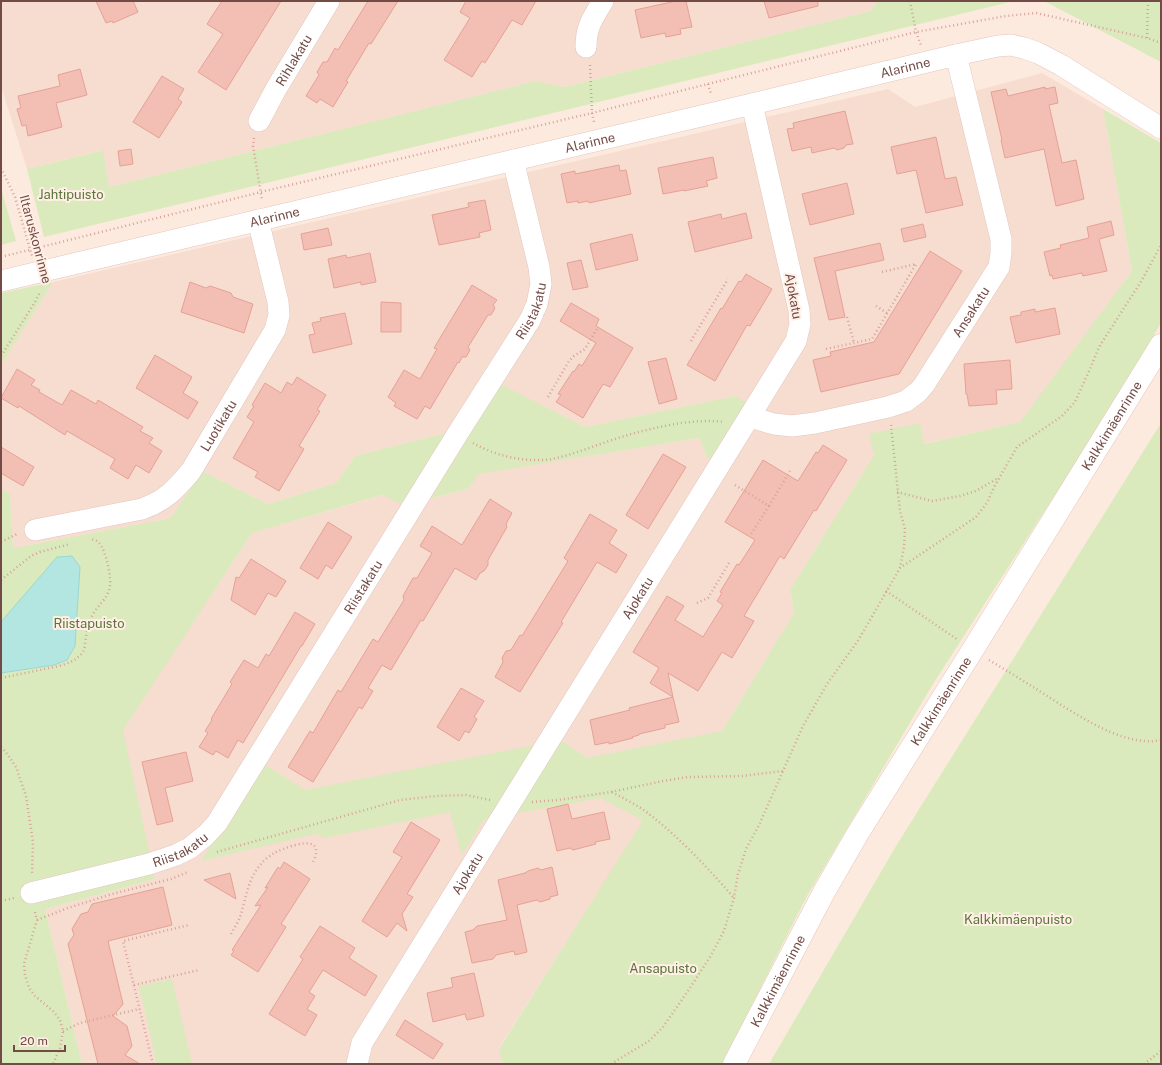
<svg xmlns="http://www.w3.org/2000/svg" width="1162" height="1065" font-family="'Public Sans',sans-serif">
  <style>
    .residential { fill: #f7dcd0 }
    .green { fill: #daeabd }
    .water { fill: #b3e6e1; stroke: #99d8d3 }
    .building { fill: #f3bfb5; stroke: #e6a195 }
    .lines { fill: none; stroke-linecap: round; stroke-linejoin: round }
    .street-casing { stroke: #e3c6be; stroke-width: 22 }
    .secondary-casing { stroke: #e8c5ba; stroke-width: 23 }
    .path { stroke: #d7a299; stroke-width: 2.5; stroke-dasharray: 1 3; stroke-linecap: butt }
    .street { stroke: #fff; stroke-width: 21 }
    .secondary { stroke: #fff; stroke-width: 22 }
    .labels { text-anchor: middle; stroke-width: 4; stroke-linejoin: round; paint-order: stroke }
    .street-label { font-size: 13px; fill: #734b46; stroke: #ffefe5 }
    .park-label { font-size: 13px; fill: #5a743c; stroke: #ffefe5 }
  </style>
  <rect width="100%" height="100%" fill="#fdeadf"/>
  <g class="residential">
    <path d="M1,1H877L871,11L564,87L536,81L109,187L102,150L27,169L1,86Z"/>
    <path d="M1042,73L1103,109L1132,271L1021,422L874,455L790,590L794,613L722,731L644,820L499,1048L503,1064H82L45,909L155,879L148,854L122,730L252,533L383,495L404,505L468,489L478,474L699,438L709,461L735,396L585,427L500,385L473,426L355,456L336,483L268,504L202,471L171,518L13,548L10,495L1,489V365L53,282L888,89L915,107Z"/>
  </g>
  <g class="green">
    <path d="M877,1H1014L44,237L27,169L103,150L109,187L536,81L564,87L871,11Z"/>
    <path d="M1044,1H1161V62Z"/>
    <path d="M1103,109L1161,143V323L1096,431L933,684L807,896L722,1064H503L499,1049L643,820L600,798L484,819L462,855L450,812L325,838L315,834L201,861L264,764L305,790L561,740L587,758L722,731L794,613L790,590L874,455L869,434L920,423L924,444L1020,422L1132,271Z"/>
    <path d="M1,188L16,241L1,245Z"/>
    <path d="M53,282L1,365V293Z"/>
    <path d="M500,384L585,427L735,396L746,402L709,461L699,438L479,474L468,489L404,505L382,495L252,533L123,730L155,879L45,909L82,1064H1V489L10,494L13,548L171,518L202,471L268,504L336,483L355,456L473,426Z"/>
    <path d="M1161,423V1064H769L896,846Z"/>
    <path d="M172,979L192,1064H157L139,986Z"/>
  </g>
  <path class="water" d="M72,556L80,567L75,646L67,660L54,665L1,673V622L57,557Z"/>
  <g class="building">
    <path d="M96,1H133L138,12L113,23L112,21L106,23Z"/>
    <path d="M222,1H281L226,90L198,72L223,34L207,24Z"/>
    <path d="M368,1H398L371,44L369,43L346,81L348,82L333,107L320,99L317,103L306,96L319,75L317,72L323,62H327L335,48L338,50Z"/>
    <path d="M466,1H536L522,25L512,20L485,63L482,61L472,77L444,60L470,18L460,12Z"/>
    <path d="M676,1H686L692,27L680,29L681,34L666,37L665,33L641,38L635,10Z"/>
    <path d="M764,1H818V6L769,18Z"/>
    <path d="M80,69L87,95L56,103L62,127L28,136L26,125L22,126L17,109L21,108L18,96L60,86L58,75Z"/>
    <path d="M162,76L184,89L178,99L182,102L159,138L133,122Z"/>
    <path d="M1045,87V89L1055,87L1058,103L1049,105L1062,163L1076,160L1084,199L1056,206L1044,149L1005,158L1001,140H1002L991,92L1006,89L1008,96Z"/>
    <path d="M845,111L853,144L846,145L844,148L837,150L834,148L812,153L811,147L792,151L787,129L794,128L793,123Z"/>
    <path d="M936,137L945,179L956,177L963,205L926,213L916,170L897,174L891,147Z"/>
    <path d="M131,149L133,164L120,166L118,151Z"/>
    <path d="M713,157L717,178L706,181L708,186L684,191V190L663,194L658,168Z"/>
    <path d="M619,165L620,171L626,170L631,194L589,203L588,201L578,203V201L567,203L561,174L575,171V174Z"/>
    <path d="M847,183L854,214L810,225L802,194Z"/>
    <path d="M485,200L491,230L479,233L480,237L439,245L432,215L469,207L468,203Z"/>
    <path d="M746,213L752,238L695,252L688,222L721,214L722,219Z"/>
    <path d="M1111,221L1114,235L1099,239L1107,271L1083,276L1082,273L1053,279L1052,275L1050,276L1044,252L1061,248L1060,245L1089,238L1087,227Z"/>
    <path d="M923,224L926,237L904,242L901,229Z"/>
    <path d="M328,228L332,245L304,250L301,234Z"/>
    <path d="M632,234L638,260L596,270L590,244Z"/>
    <path d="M880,243L884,260L835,271L845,317L829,320L814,258Z"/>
    <path d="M930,251L962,271L899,374L821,392L813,360L831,356L830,352L874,342Z"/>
    <path d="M370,253L376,282L361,285V282L334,288L328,259L346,255L347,258Z"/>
    <path d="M581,260L588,287L573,290L567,263Z"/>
    <path d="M746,274L772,289L750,326L747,325L715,381L687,365L721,308L722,309L739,281L741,282Z"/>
    <path d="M190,282L206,288L210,286L231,293L233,297L253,304L244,333L181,312Z"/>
    <path d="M472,285L497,300L493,305L495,308L491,315H488L468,347L470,350L466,357H462L459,363L458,362L430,409L425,406L417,419L394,406L396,403L388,397L404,370L420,379L437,349L434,348Z"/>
    <path d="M381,302L401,303V332H381Z"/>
    <path d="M571,303L599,319L596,326L633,348L610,387L603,384L583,418L556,402L561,395L558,394L573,371L574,372L579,364L582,366L596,343L560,321Z"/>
    <path d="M1055,308L1060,334L1016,343L1010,317L1021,315V312L1035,309V312Z"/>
    <path d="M345,313L352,344L313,353L309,335L315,334L312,323L321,321L320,318Z"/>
    <path d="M155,355L192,377L183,393L198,402L188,419L136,388Z"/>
    <path d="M666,358L677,399L659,404L648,362Z"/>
    <path d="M1010,360L1012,389L996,390L997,404L969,406L967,394H966L964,364Z"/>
    <path d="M17,369L35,380L31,385L40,390L39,392L62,405L71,390L96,404L98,400L143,427L140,431L153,438L149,443L162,451L149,473L136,465L128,479L110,468L115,459L67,431L65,435L19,406L18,408L1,398Z"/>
    <path d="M297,377L326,395L317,410L320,411L299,446L304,449L279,491L255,477L258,472L233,458L254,422L247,417L254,406L252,405L265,383L281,393L287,382L292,385Z"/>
    <path d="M823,445L847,460L816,511L814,510L784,559L780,556L744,616L754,621L732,658L722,652L698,691L668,673L673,697L650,683L659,668L633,652L667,596L684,606L675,620L703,637L723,605L717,601L722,593L720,592L737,564L739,565L755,540L725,522L763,460L798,481L816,452L818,453Z"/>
    <path d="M1,447L34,467L23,486L1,473Z"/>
    <path d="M663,454L686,467L648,529L626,515Z"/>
    <path d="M490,499L512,513L506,524L507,527L488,560V565L484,571L480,573L476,580L455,568L423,621L421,620L391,670L382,665L368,688L373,691L362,709L359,707L313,782L288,767L310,731L313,733L338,690L341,692L373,639L378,642L404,600L403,596L413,578H417L432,553L420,546L432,526L462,545Z"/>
    <path d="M590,514L617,530L609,543L627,555L616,573L597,562L561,622L563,623L520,692L495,677L503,662L502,658L506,651L511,650L520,635L522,636L568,561L564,558Z"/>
    <path d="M328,522L352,537L332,569L326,565L318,579L300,568Z"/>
    <path d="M251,559L286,581L276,597L268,593L255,615L231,600L236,577L239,578Z"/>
    <path d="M295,612L315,624L302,646H301L243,743L238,740L228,758L216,751L213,755L199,747L208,733L205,731L212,720L211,719L232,684L230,682L244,660L258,668L266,654L269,656Z"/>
    <path d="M461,688L484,701L474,717L477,719L469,733L465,731L459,741L437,727Z"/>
    <path d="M673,697L679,722L665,725V728L639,734V735L632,737L633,738L609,744V742L595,745L590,720L630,710L629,708Z"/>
    <path d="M186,752L193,781L165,788L173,821L157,825L142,762Z"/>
    <path d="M568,804L572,819L604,812L610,839L595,842L596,844L573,850L570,848L557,851L547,809Z"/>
    <path d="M411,822L440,840L407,894L413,897L402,914L407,931L397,923L387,937L362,921L402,857L393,852Z"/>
    <path d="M284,862L310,879L281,924L286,927L258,972L231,955L234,951L232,950L261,905L255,906L268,887L265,888L278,867L280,869Z"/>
    <path d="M552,867L558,895L550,897V899L540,902L537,900L517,905L527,952L515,955L514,951L496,955L493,959L472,963L465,932L473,930L477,926L507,920L498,880L525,873L528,871L538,868L541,870Z"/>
    <path d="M230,873L236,899L204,880Z"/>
    <path d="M163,887L172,925L108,941L123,1004L113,1016L127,1026L132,1046L125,1055L140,1064H98L68,944L74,935L72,929L81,914L88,912L92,904Z"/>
    <path d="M320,926L355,948L349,958L377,976L365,996L323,970L309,992L315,996L307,1009L317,1015L305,1036L269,1014L303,959L300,957Z"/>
    <path d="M474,973L484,1016L467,1020L465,1014L433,1022L427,993L453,987L451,978Z"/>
    <path d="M405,1020L443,1044L433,1059L396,1035Z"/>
  </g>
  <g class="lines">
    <g class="street-casing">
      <g id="street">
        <path d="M586,47C586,26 593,18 603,1"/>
        <path id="s1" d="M259,121L276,89L329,1"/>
        <path id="s2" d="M1,281L752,104L956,55L998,46L1011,45L1024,48L1038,53L1061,65L1161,128"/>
        <path id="s3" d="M750,417L774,424L792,426L815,423L888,407L906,401L918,392L924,385L999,267L1001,253V239L956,55"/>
        <path id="s4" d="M35,530L142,509C166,500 175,490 191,471L275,330L279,315L278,302L258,220"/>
        <path id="s5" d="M31,893L149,864L176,855L190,848L206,835L217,823L458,433L530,320L537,304L541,284L539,267L513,160"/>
        <path id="s6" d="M357,1064L362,1043L743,427L796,341L800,324L799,310L752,104"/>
      </g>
    </g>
    <g class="secondary-casing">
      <g id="secondary">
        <path id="s7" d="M734,1064L824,892L858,833L972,651L1161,345"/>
      </g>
    </g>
    <g class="path">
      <path d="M910,1L916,32L921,45"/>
      <path d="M1147,38L1148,1"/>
      <path d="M590,65L592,113L594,122"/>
      <path d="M708,84L711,94"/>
      <path d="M254,138L253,146L262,200"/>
      <path d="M1,168L15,197L32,256"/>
      <path d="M1,257L261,192L592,113L916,32L1006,16L1036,13L1147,38L1161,43"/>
      <path d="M882,272L916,264"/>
      <path d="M876,306L887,313"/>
      <path d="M847,317L854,343"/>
      <path d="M691,341L728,279"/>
      <path d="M826,349L872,339L916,264"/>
      <path d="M1,356L35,302L40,292"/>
      <path d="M548,397L569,361L574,356L585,349L598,327"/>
      <path d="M891,425L900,511L905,529L904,547L900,568"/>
      <path d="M473,443C495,456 526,463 552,459C577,454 603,442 628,435C656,427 694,418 724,422"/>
      <path d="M735,485L769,506L751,534"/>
      <path d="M897,492L932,501L960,496L976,491L998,478"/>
      <path d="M769,506L790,471"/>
      <path d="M1,542L17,534"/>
      <path d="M1,580L31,556L40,552L70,544"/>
      <path d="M886,591L958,640"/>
      <path d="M697,603L708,598L729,563"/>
      <path d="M989,660C1004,669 1019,678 1033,687C1066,707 1121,749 1161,740"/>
      <path d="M1,678L59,666C69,663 77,660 83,652C85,648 85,642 86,637C87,630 89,622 92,616C97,606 106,600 109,590C113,581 106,550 99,543C97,540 94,540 91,539"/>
      <path d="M1,747L5,751L16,767L26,796L33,842L32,873"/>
      <path d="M612,792C624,799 638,805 649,814C680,838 708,868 734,898"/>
      <path d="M532,802L558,800L611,792L663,781L688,777L742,776L783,771"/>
      <path d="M217,852L400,800L436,796L466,795L490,800"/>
      <path d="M1,901L14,898"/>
      <path d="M35,912L37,920L24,964L25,975L29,988L35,996L53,1011L60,1020L63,1031L60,1048L53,1064"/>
      <path d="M37,920L68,908L109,895L171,879L188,872"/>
      <path d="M231,934C234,928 238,923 240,917C246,899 248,877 262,863C265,859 270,856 274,853C282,849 313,836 316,849C317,854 314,860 312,864"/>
      <path d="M134,985L199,970"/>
      <path d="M63,1031L80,1023L139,1009"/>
      <path d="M153,1064L123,941L189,925"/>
      <path d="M611,1064L649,1041L663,1027L688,991L710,957L724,931L734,898L738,874L746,849L759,825L803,726L827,684L859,639L900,568L976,517L987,503L994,487L1017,447L1062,416L1075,402L1090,369L1099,347L1142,280L1161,245"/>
      <path d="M1144,1064L1161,1051"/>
    </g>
    <use href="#street" class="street"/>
    <use href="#secondary" class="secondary"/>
  </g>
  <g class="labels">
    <g class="street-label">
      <text dy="5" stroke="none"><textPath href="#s1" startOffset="70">Rihlakatu</textPath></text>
      <text dy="5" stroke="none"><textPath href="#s2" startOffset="929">Alarinne</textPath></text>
      <text dy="5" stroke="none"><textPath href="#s2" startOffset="605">Alarinne</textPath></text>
      <text dy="5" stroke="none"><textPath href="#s2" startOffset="281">Alarinne</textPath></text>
      <text transform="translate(36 239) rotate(75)" y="5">Iltaruskonrinne</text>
      <text transform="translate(794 296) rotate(80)" y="5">Ajokatu</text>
      <text dy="5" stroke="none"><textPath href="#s5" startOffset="804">Riistakatu</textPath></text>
      <text dy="5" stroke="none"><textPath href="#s3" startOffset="271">Ansakatu</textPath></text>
      <text dy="5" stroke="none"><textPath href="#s4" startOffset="225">Luotikatu</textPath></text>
      <text dy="5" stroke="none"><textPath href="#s7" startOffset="742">Kalkkimäenrinne</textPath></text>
      <text dy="5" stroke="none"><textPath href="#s5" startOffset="480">Riistakatu</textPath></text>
      <text dy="5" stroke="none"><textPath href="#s6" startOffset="545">Ajokatu</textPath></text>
      <text dy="5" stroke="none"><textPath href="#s7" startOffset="418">Kalkkimäenrinne</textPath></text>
      <text dy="5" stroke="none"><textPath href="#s5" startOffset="156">Riistakatu</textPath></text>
      <text dy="5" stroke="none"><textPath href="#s6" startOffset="221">Ajokatu</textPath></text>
      <text dy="5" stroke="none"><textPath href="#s7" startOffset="94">Kalkkimäenrinne</textPath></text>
    </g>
    <g class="park-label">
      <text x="71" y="199">Jahtipuisto</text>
      <text x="89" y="628">Riistapuisto</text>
      <text x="1018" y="924">Kalkkimäenpuisto</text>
      <text x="663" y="973">Ansapuisto</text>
    </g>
  </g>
  <rect width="1162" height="1065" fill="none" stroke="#734b46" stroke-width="4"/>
  <path d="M14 1045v6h51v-6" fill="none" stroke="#734b46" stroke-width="2"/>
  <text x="20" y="1045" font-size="12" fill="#734b46" stroke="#ffefe5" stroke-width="3" paint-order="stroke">20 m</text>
</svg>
